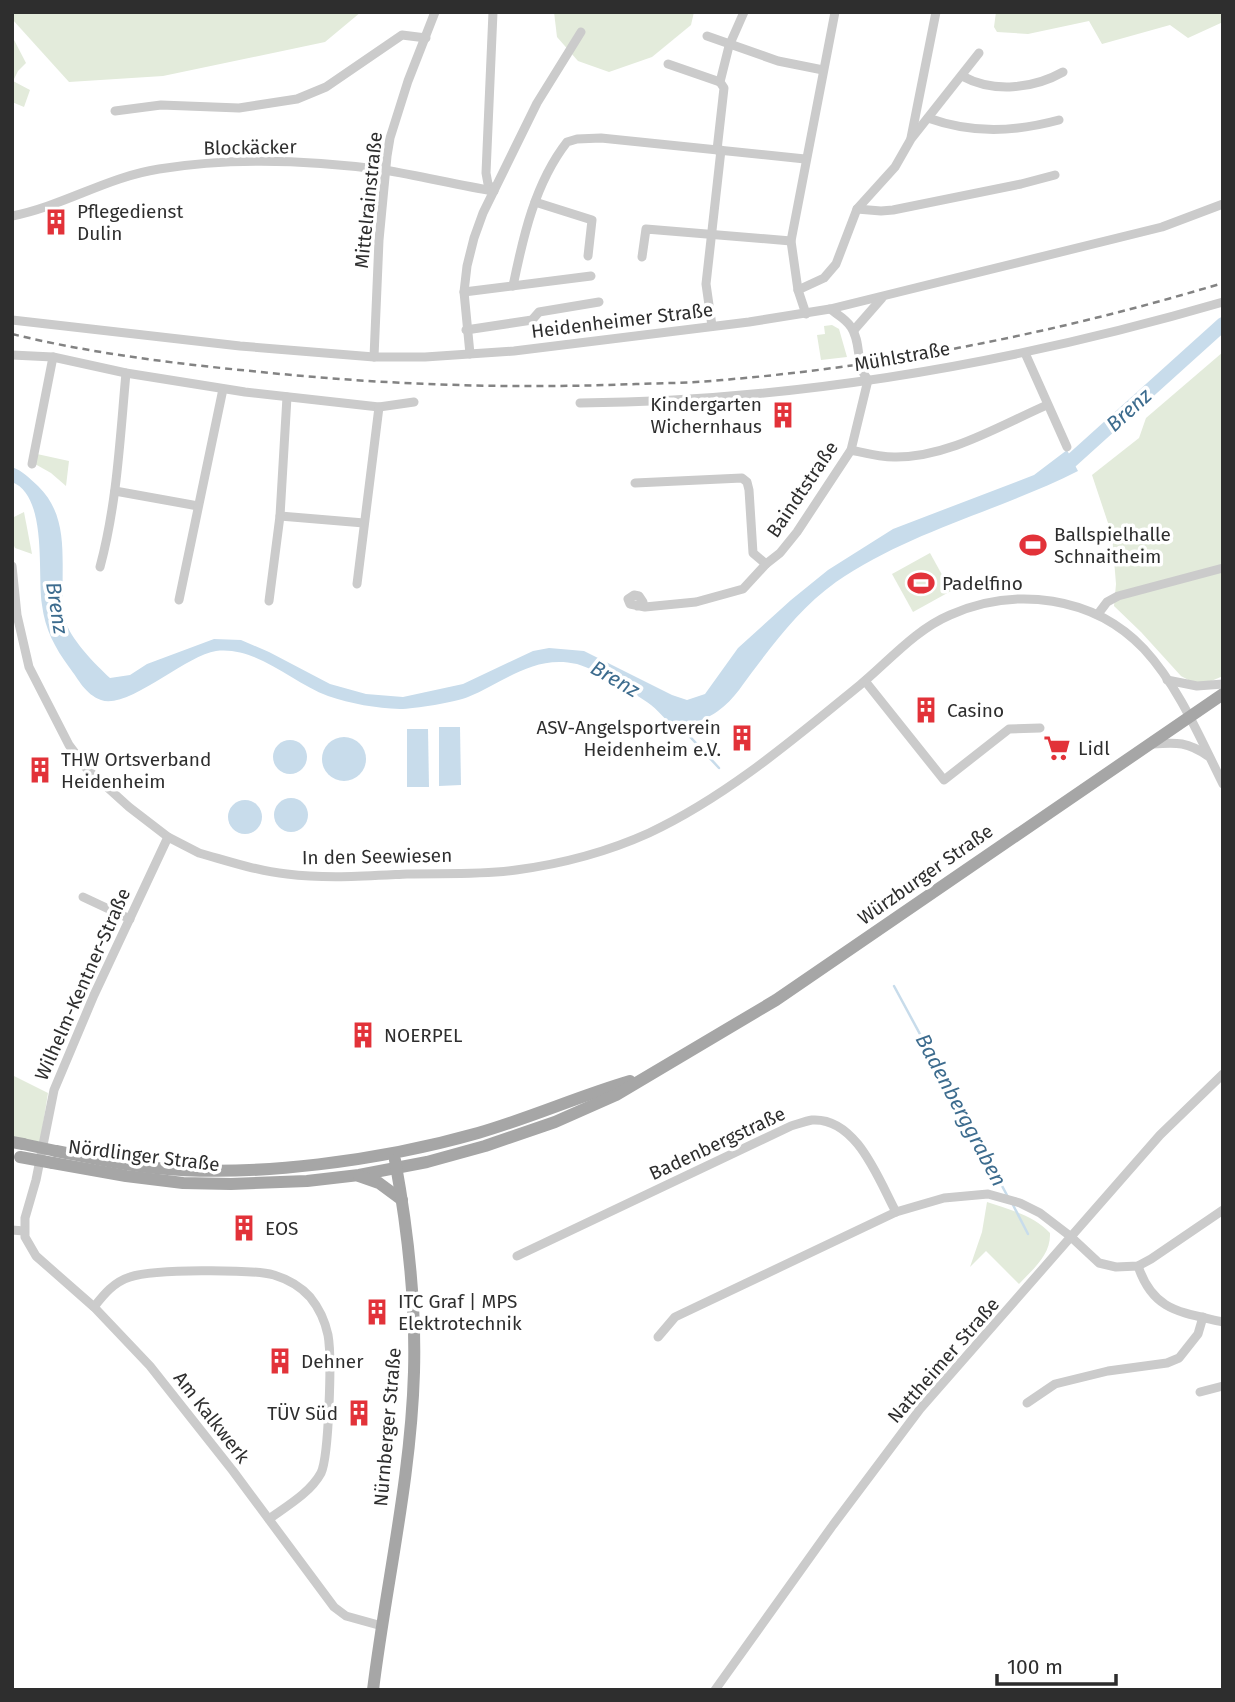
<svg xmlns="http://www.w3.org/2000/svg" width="1235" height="1702" font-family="'Fira Sans',sans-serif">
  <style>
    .green { fill: #e3ebdb }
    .water { fill: #c8dceb }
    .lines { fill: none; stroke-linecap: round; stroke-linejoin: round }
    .stream { stroke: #c8dceb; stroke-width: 2.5 }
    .river { stroke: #c8dceb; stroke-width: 14 }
    .minor { stroke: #cbcbcb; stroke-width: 9 }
    .major { stroke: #a6a6a6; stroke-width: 12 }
    .rail { stroke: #838383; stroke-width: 2.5; stroke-dasharray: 7 5; stroke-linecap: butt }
    .major-bridge { stroke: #a6a6a6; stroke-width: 12 }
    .labels { text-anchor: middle; stroke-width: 7; stroke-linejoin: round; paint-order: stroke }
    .street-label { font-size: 19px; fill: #2e2e2e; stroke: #fff }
    .poi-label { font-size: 19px; fill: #2e2e2e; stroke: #fff; text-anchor: start }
    .water-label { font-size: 21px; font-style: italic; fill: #3d6c8e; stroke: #fff }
  </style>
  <rect width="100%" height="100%" fill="#fff"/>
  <g class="green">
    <path d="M12,12H361L325,42L163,76L69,82L12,19Z"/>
    <path d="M554,12H694L691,25L652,57L609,72L578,61L557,37Z"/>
    <path d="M996,12H1223V22L1188,38L1170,25L1102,44L1089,21L1028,34L997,32L994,27Z"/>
    <path d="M12,36L26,63L18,71L13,81L30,90L24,107L12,102Z"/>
    <path d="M832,325L839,329L847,357L821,360L817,335L825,334L824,326Z"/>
    <path d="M1223,352V676L1209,682H1192L1181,676L1141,632L1114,606L1116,584L1112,535L1092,475L1139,438L1146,418Z"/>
    <path d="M37,454L69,461L66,486L51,473L35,464Z"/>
    <path d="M24,512L32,554L15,548L12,541V518Z"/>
    <path d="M930,553L951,591L913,612L892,574Z"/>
    <path d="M12,1075L48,1093L40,1143L12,1138Z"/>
    <path d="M987,1202C1009,1209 1034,1216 1050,1233C1051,1255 1033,1269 1019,1284L986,1251L970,1267L982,1232Z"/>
  </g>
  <g class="water">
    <path d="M1067,450L1078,471C999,511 910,531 836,582C804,605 780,635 756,667C744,682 735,699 718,711C708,719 692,723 679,728C667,723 661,713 651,705C635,693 595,669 577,664C534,654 505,682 468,697C456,702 414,709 400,709C376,708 351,704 328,696C292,683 257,646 216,651C186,655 128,710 101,700C85,694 79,680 69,667C55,648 45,629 42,605C37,573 48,496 12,482V467C23,471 29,478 38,486C75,522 57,573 65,619C69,638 96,665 110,678L130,675L147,664L214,639L241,640L269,652L330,684L366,694L403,697L463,684L533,651L549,648L584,651L672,695L687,700L705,694L738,648L791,600L828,570L893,529L1034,475Z"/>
    <path d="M439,727H460L461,785L439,786Z"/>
    <path d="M407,729H428L429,787H407Z"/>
    <circle cx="344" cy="759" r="22"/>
    <circle cx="290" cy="757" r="17"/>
    <circle cx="291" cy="815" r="17"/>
    <circle cx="245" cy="817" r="17"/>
  </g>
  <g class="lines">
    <g class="stream">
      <path d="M681,727L719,768"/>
      <path d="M894,986L1008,1197"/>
      <path d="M1012,1203L1028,1234"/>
    </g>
    <path class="river" d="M1060,471L1223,324"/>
    <g class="minor">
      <path d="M707,36L778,61L823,70"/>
      <path d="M668,64L720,82"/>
      <path d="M962,76C993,93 1033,89 1063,72"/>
      <path d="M115,111L161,105L239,108L297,99L326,87L402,35L426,38"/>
      <path d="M928,118C973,134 1014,132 1059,120"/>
      <path d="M911,138L936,12"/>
      <path d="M717,150L724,88L720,82L729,46L744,12"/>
      <path d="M493,190L488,184L486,173L493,12"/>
      <path d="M535,202L592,220L588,256"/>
      <path d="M857,209L881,211L893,210L1021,184L1055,175"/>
      <path d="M12,216C63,206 107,177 159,169C233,157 310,160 384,170C421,176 457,185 494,191"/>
      <path d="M642,257L646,229L791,241"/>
      <path d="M513,286C523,237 535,183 567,142L577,139L601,138L805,159"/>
      <path d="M798,290L824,278L836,264L857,209L895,167L911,139L979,53"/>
      <path d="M464,292L591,276"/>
      <path d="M806,314L798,290L791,241L835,12"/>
      <path d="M12,320L240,346L374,357H425L514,351L749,322L830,309L1162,227L1223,204"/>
      <path d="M712,326L706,284L721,150"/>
      <path d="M466,330L532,320L539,312L599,302"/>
      <path d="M854,330L882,298"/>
      <path d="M1025,353L1067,447"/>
      <path d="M470,354L464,292L467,266L474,238L483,213L537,103L581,32"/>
      <path d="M12,355L53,357L126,373L245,392L379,407L414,402"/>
      <path d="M374,357L379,240L387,156L390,138L408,81L435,12"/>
      <path d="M580,403C798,401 1014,363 1223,302"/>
      <path d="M851,450C865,453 880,457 894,457C947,458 999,426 1047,405"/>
      <path d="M32,464L53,357"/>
      <path d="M635,483L742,478L747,482L749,490L753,553L766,564"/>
      <path d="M115,491L198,506"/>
      <path d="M280,516L364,523"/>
      <path d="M12,566L17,615L29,667L69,745L87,769L129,807L168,837L199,853C228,861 257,871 287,874C326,879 368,876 407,874C443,873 480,875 516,870C561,864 607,852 649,833C726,797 794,739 860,685C889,661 915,630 950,615C1015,586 1094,596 1144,649C1179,687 1200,738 1223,784"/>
      <path d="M100,567C117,504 120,438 126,373"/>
      <path d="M357,584L379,407"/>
      <path d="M179,600L223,389"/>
      <path d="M269,601L280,516L287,397"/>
      <path d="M637,606L643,602L639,596L634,595L628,599L630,604L645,607L696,602L743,589L766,564L780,553L797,532L851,450L868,380C855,365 862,343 851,327C846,319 838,315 830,309"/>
      <path d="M1098,614L1107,602L1118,596L1223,568"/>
      <path d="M1167,680L1197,686L1223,684"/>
      <path d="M865,681L944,780L1009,729L1040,728"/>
      <path d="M1153,744C1177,742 1188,742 1208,756"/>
      <path d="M168,837L94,995L54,1090L36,1180L25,1218V1237L36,1256L94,1307L150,1366L233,1471L334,1607L346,1616L382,1626"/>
      <path d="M83,897L130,919"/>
      <path d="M12,1230L24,1231"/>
      <path d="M517,1256L791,1126C798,1124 806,1121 812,1120C857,1117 879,1181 896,1212"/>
      <path d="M1138,1266C1153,1311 1180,1312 1223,1322"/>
      <path d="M94,1307C104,1294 114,1282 130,1277C153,1269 250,1269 274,1275C287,1279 301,1287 310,1297C319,1308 325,1321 328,1335C332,1356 329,1456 321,1473C310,1493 287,1506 269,1519"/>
      <path d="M658,1337L675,1317L896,1212L944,1198L988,1194L1020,1203L1040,1213L1070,1236L1099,1263L1116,1267L1138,1266L1151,1259L1223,1210"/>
      <path d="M1200,1392L1223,1386"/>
      <path d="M1027,1403L1055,1384L1108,1371L1167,1363L1179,1358L1198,1334L1203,1317"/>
      <path d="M715,1690L833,1525L920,1409L1160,1135L1223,1074"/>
    </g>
    <g class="major">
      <path d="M12,1142L23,1144"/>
      <path d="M56,1151C89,1157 122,1165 156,1168C255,1178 383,1160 478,1133C530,1118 579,1096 630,1081"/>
      <path d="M53,1163L126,1176L183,1183L231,1184L307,1181L359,1175L427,1162L485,1146L555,1122L616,1095L776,1000L1223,694"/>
      <path d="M359,1176L379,1183L402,1200"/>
      <path d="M373,1690C386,1584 411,1479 414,1372C416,1300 408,1231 395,1160"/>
    </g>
    <path class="rail" d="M12,334C94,354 178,364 261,372C386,385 511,389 636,384C665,383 694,383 722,380C892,366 1060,332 1223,283"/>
    <g class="major-bridge">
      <path d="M23,1144L56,1151"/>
      <path d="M20,1157L53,1163"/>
    </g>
  </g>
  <defs>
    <g id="building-bare" transform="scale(2.1)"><path d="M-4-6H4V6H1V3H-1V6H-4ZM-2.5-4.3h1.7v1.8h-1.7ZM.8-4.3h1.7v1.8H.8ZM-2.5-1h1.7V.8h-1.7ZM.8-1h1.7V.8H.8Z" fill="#e23239" stroke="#fff" stroke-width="2.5" paint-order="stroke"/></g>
    <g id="stadium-bare" transform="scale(2.1)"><path d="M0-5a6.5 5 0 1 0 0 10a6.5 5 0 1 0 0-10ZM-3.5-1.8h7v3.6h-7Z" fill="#e23239" stroke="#fff" stroke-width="2.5" paint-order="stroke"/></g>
    <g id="supermarket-bare" transform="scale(2.1)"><path d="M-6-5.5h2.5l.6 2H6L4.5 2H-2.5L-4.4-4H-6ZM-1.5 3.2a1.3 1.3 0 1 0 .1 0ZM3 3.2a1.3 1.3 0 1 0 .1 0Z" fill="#e23239" stroke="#fff" stroke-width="2.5" paint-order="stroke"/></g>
  </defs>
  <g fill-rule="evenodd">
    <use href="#building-bare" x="56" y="222"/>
    <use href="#building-bare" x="783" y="415"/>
    <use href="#stadium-bare" x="1033" y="545"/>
    <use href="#stadium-bare" x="921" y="583"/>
    <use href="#building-bare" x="926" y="710"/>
    <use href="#building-bare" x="742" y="738"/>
    <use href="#supermarket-bare" x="1057" y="748"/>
    <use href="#building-bare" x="40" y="770"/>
    <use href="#building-bare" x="363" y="1035"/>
    <use href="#building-bare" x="244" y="1228"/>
    <use href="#building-bare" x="377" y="1312"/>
    <use href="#building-bare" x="280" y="1361"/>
    <use href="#building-bare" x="359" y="1413"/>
  </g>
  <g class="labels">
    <g class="street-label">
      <text transform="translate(250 147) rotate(-1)" y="7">Blockäcker</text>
      <text transform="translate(368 200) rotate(-84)" y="7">Mittelrainstraße</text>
      <text transform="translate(622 320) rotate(-7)" y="7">Heidenheimer Straße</text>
      <text transform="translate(902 356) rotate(-10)" y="7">Mühlstraße</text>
      <text transform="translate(802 489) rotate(-56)" y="7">Baindtstraße</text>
      <text transform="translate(377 856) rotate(-1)" y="7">In den Seewiesen</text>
      <text transform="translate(925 874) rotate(-35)" y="7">Würzburger Straße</text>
      <text transform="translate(82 984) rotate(-66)" y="7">Wilhelm-Kentner-Straße</text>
      <text transform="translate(717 1143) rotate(-25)" y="7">Badenbergstraße</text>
      <text transform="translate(144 1155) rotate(7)" y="7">Nördlinger Straße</text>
      <text transform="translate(943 1360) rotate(-49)" y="7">Nattheimer Straße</text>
      <text transform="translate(212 1417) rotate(52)" y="7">Am Kalkwerk</text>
      <text transform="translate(387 1427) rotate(-85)" y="7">Nürnberger Straße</text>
    </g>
    <g class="poi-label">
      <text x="77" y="218">Pflegedienst<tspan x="77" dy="22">Dulin</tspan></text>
      <text x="762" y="411" text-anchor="end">Kindergarten<tspan x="762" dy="22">Wichernhaus</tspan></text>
      <text x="1054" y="541">Ballspielhalle<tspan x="1054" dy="22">Schnaitheim</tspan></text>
      <text x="942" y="590">Padelfino</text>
      <text x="947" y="717">Casino</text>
      <text x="721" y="734" text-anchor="end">ASV-Angelsportverein<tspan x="721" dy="22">Heidenheim e.V.</tspan></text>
      <text x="1078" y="755">Lidl</text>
      <text x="61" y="766">THW Ortsverband<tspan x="61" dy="22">Heidenheim</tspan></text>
      <text x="384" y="1042">NOERPEL</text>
      <text x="265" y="1235">EOS</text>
      <text x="398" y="1308">ITC Graf | MPS<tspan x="398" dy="22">Elektrotechnik</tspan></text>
      <text x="301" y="1368">Dehner</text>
      <text x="338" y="1420" text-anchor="end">TÜV Süd</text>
    </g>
    <g class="water-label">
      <text transform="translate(1129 410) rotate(-42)" y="7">Brenz</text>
      <text transform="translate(57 608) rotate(81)" y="7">Brenz</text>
      <text transform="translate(615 679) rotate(30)" y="7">Brenz</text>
      <text transform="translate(961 1110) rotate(62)" y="7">Badenberggraben</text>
    </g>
  </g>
  <rect width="1235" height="1702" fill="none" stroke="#2e2e2e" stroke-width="28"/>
  <path d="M997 1674v10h119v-10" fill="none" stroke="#2e2e2e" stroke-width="3.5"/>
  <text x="1007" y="1674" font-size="21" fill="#2e2e2e" stroke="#ffffff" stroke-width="5" paint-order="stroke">100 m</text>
</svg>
